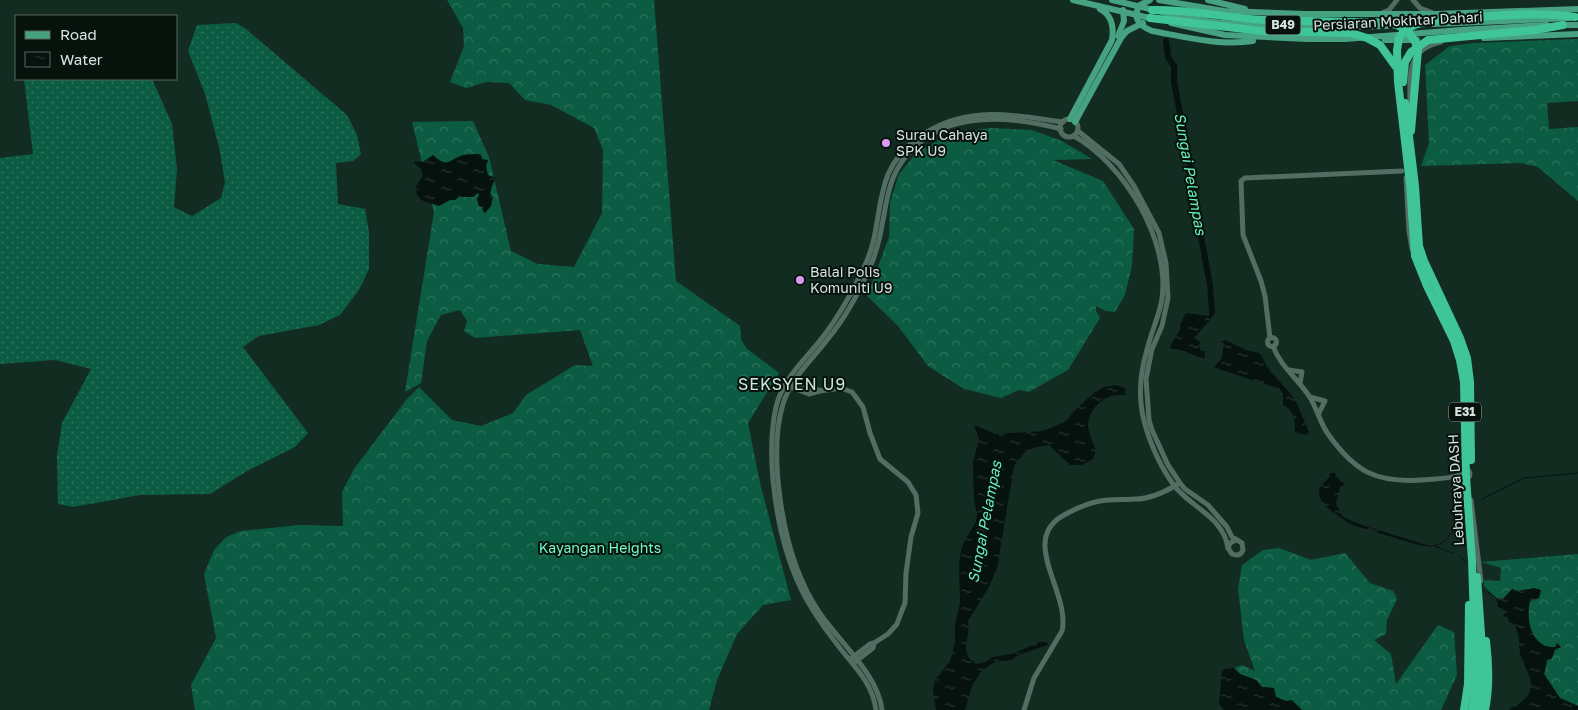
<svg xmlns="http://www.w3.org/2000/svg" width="1578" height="710" font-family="'Golos Text',sans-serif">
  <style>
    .grass { fill: url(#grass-dots) }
    .forest { fill: url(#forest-crowns) }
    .water { fill: url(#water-ripples) }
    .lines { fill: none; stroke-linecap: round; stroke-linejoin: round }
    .stream { stroke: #06120d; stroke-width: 1 }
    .river { stroke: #06120d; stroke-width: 6 }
    .tertiary { stroke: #526e62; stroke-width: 5 }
    .primary { stroke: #47a282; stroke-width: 6 }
    .motorway { stroke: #3fc598; stroke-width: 8 }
    .poi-dot { fill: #db99f5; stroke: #07120d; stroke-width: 2 }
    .labels { text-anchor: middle; stroke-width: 4; stroke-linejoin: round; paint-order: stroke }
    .shield { fill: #07120d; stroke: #97a59f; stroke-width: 1 }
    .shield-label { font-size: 12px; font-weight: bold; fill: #d5e4dd }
    .street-label { font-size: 14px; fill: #d5e4dd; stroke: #07120d }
    .poi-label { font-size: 14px; fill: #d5e4dd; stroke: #07120d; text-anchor: start }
    .park-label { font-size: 14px; fill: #75fbc9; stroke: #07120d }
    .water-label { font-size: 15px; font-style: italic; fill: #69f0bf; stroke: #07120d }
    .quarter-label { font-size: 16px; letter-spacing: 1px; fill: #cceadc; stroke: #07120d }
  </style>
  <defs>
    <pattern id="grass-dots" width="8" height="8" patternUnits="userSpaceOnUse" patternTransform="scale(1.25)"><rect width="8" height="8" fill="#0b5c43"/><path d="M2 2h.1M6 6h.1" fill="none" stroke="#2e735e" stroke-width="1.8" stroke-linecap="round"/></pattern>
    <pattern id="forest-crowns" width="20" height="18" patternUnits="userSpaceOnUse" patternTransform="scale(1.25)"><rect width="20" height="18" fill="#0b5c43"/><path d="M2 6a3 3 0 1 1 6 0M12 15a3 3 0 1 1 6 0" fill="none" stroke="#2e735e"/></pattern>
    <pattern id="water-ripples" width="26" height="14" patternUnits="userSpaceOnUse" patternTransform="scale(1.25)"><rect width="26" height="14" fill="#06120d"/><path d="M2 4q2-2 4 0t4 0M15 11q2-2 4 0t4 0" fill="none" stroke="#293430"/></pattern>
  </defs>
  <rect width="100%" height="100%" fill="#132c22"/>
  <path class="grass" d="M236,23L245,28L347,115L357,135L361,154L353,161L336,163L338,204L365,209L369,232V269L359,290L340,315L319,325L259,336L243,347L308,433L295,447L247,471L210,494L140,495L73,507L58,504L57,456L62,423L91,369L55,360L0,364V158L33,154L24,79H152L172,124L177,169L174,207L192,216L221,198L225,182L219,147L205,94L188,51L197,25Z"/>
  <g class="forest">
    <path d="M447,0H654L676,281L740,326L741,339L746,348L779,373L748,423L760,483L791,600L763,605L737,634L717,680L709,710H195L191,685L216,638L204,574L214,550L226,537L241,531L300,525L343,526L342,492L354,469L407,399L419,387L452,420L481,426L513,413L526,395L575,365L593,366L580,330L475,338L464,331L467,321L460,310L441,315L427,341L421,383L405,392L434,212L412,122L473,121L489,157L511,251L538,264L574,267L602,213L603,150L594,128L551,105L525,100L509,83L487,82L466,88L450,82L464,46L463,28Z"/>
    <path d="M1578,39V101L1547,103L1549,129L1578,127V201L1538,167L1521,163L1421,166L1429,143L1425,65L1450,46L1474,43Z"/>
    <path d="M991,128L1032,130L1062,141L1092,159L1053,160L1103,181L1134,229L1132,266L1125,295L1115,312L1106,311L1096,306V311L1100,318L1068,370L1029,392L1019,390L1001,398L964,389L928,366L898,326L867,296L889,237L890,202L899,174L917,152L952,133Z"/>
    <path d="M1279,548L1311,560L1345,553L1370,583L1393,591L1397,599L1387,620L1386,634L1374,640L1391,654L1396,684L1438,625L1454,632L1457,675L1441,710H1302L1296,705L1276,697L1273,688L1262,687L1256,680L1240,674L1234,668L1242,665L1255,671L1244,640L1238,589L1242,565L1263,550Z"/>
    <path d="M1578,554V706L1560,698L1544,674L1547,661L1552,658L1555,647C1535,649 1526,624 1529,607C1530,600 1532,594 1534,588L1518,591L1512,589L1503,599L1496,598L1484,586V580L1500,581L1501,568L1481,562Z"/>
  </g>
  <g class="water">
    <path d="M481,154L482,159L488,160L486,166L488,175L496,178L492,186L490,194L493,196L491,206L485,213L483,211L482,207H479L477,199L479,195L478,193L473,197H459L455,200H450L439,206C426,201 419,204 415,188L423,176L421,169L414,163L415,161L423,162L433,155C449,169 447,160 463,155C469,154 475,154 481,154Z"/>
    <path d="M1211,305H1214L1213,315L1210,320L1194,338L1201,342L1199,345L1201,351H1205V358C1193,357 1184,348 1171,349L1170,346L1180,330L1181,321L1186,313L1209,316Z"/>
    <path d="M1225,340L1246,350L1259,353L1262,356L1267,367L1295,399L1309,432L1306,435L1295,432C1295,420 1295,411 1283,405V394L1279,388C1271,386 1217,369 1214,367L1222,358L1224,343L1221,342Z"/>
    <path d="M1116,385L1125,388V395C1120,395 1114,395 1109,397C1096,402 1085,417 1089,431C1090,437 1094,444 1096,450L1093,459L1082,465H1070L1049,445L1036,447L1025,452L1014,466L997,569L988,589L968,621C971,640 957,653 977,664L986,662L993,657L1011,654L1040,642H1047L1048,645L1021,654L1011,660L995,662L982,670L972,686L965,710H936L933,690L935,680L950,661L955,642V625L960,603L959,563L961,550L965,540L976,522L977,514L974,500L973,462L979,439L974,425L996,434L1043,431L1065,422L1078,407L1094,393L1104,387Z"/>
    <path d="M1334,472L1340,481L1345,484L1340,487L1336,504L1343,517L1365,526L1430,546H1422L1352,525C1337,514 1301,498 1330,477L1329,474Z"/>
    <path d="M1534,588L1541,590L1539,598L1530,601C1525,619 1532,649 1555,647L1557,643L1561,647L1555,650L1552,658L1547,661L1544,674L1560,698L1578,706V710H1509L1512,707L1517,706C1521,701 1528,698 1530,691C1534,678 1523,666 1520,653C1518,641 1521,635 1513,623H1510L1507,617L1503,616L1504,614L1508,612L1498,607L1496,598L1503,599L1512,589L1518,591Z"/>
    <path d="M1234,668L1240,674L1256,680L1262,687L1274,688L1276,697L1286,701L1292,700L1302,710H1224L1219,704L1222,672L1224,669Z"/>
  </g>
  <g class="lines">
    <g class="stream">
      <path d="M1482,499L1524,478L1578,473"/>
      <path d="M1428,546C1445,547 1450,534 1459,522"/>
      <path d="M1435,546L1452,553"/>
      <path d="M1460,557L1466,562"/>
      <path d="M1488,592L1496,598"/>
    </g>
    <path class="river" d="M1166,41L1168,57L1174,66V82L1193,180L1194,198L1210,285L1212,312"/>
    <g class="tertiary">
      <path d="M1413,0L1420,8L1433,13"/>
      <path d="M1382,13L1389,10L1397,0"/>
      <path d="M1410,105C1410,76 1406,49 1441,42"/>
      <circle cx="1069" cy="128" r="9"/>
      <path d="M1078,131L1119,164L1134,186L1159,233L1166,263L1168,298L1162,326L1152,349L1146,379L1149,420L1152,430L1168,465L1180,483L1185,489L1208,505L1227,527L1232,537L1242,543L1243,550C1241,555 1237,556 1232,554L1228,548L1230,543L1236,540"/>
      <path d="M1074,136C1124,164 1170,240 1162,299C1159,317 1151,332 1147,350C1140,373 1138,397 1144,421C1150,444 1162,471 1177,489C1195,509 1224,519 1228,548"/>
      <path d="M1406,178L1409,231L1412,249"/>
      <circle cx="1272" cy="342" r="4.5"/>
      <path d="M1270,338L1265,296L1261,281L1243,235L1241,181L1245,178L1402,171"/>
      <path d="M1273,346C1280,366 1298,379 1309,396C1317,408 1320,423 1328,434C1355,472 1376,483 1422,480C1435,479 1448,479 1460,475"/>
      <path d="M1289,370L1302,372L1300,383"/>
      <path d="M789,382L803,388L819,390"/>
      <path d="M788,386L809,394L820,391L841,388L852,392L863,407L870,433L880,459L908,482L916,495L918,513L911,537L906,573L905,603L901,613L897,624L888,634L874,643L870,644L852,658"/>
      <path d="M1310,397L1325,401L1319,413"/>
      <circle cx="1465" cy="474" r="5"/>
      <path d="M1471,500L1481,581"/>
      <path d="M855,662L873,648L874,643"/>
      <path d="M876,710C873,686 858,670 843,652C832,638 820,622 811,607C795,581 785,551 779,521C772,485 768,444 776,407C783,378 805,360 822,338C840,315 854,289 866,263C886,218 870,172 918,138C964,104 1011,115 1063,122"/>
      <path d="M882,710C878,674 839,642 819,612C797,579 785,536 780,498C776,468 774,433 783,404C791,378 811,361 827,340C846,317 861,289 872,262C890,220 878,177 918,144C957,110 1015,117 1061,129"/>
      <path d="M1024,710L1034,678L1062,631C1071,593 1018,540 1064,515C1075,509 1088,503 1100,501C1111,499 1123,500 1135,499C1150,499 1165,492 1178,484"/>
    </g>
    <g class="primary">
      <path d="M1073,0L1154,19"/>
      <path d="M1112,0C1143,7 1173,16 1205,21C1264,29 1328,27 1387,26"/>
      <path d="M1150,0L1140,5C1131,18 1140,26 1152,31C1185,37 1219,46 1253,41"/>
      <path d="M1159,0L1224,11L1305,14H1437L1578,9"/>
      <path d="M1208,0L1245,9"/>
      <path d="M1171,23L1225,35L1307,39H1345L1461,30L1547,25"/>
      <path d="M1434,24L1569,18"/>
      <path d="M1559,25H1578"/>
      <path d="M1118,36L1124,21L1123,10"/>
      <path d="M1484,38L1578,34"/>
      <path d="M1385,40H1417"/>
      <path d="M1070,119L1112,40C1114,27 1112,15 1100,9"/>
      <path d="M1075,122L1121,38L1127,31L1143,23"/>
    </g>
    <g class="motorway">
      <path d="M1152,10C1189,9 1226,18 1263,20C1292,21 1322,21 1351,22C1366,22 1383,21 1397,25C1409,30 1415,38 1418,50L1411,131"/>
      <path d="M1150,18L1262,31L1351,33L1367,38L1380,45L1396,67"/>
      <path d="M1403,82L1405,62L1411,52L1428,40L1535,30L1563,25"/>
      <path d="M1405,103L1415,186L1419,246L1424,261L1460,338L1467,358L1470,382L1471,460"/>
      <path d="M1477,577L1483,662L1479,710"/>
      <path d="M1464,710L1468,684L1469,605"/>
      <path d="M1472,710L1476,680L1472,560L1466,477L1464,382L1460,360L1454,341L1427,286L1415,256L1410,184L1398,82L1397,50L1399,38L1402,34L1411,27L1417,24L1431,21C1478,18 1528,10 1575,17"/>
      <path d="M1485,710C1490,686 1489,665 1486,641"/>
    </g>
  </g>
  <g class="poi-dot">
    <circle cx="886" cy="143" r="5"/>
    <circle cx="800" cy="280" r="5"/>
  </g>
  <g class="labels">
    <g class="shield">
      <rect x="1265.5" y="15.5" width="35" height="19" rx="4"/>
      <rect x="1449" y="402.5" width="32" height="19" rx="4"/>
    </g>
    <g class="shield-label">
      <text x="1283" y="29">B49</text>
      <text x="1465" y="416">E31</text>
    </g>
    <g class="street-label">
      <text transform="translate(1398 21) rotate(-3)" y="5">Persiaran Mokhtar Dahari</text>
      <text transform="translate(1456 490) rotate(-93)" y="5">Lebuhraya DASH</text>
    </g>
    <g class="poi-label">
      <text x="896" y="140">Surau Cahaya<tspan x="896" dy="16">SPK U9</tspan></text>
      <text x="810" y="277">Balai Polis<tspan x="810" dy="16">Komuniti U9</tspan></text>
    </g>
    <g class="park-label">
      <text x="600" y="553">Kayangan Heights</text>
    </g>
    <g class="water-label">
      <text transform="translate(1190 174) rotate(80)" y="5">Sungai Pelampas</text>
      <text transform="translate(985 522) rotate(-79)" y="5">Sungai Pelampas</text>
    </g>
    <g class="quarter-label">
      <text x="792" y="390">SEKSYEN U9</text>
    </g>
  </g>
  <rect x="15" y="15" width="162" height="65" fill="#07120d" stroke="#596660"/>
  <rect x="25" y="31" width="25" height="8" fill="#47a282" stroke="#596660"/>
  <text x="60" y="40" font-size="15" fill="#d5e4dd">Road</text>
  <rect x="25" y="52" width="25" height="15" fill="url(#water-ripples)" stroke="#596660"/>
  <text x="60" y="65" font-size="15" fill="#d5e4dd">Water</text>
</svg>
